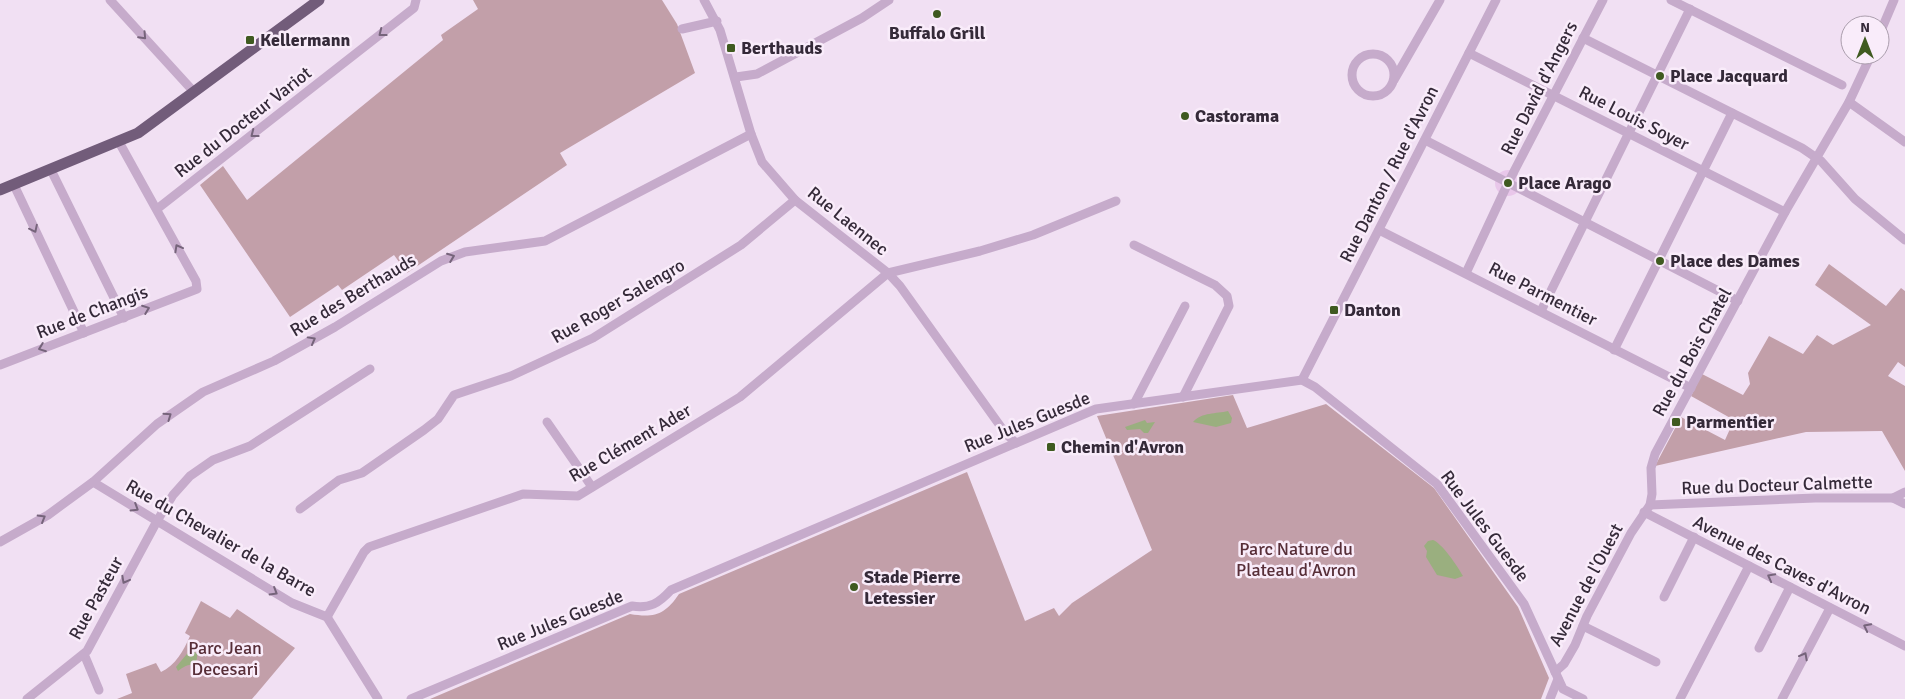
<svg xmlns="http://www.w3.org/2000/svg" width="1905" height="699" font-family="Signika,sans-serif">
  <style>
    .green { fill: #c29fa9 }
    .plaza { fill: #e9c7ea }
    .water { fill: #9aaf7f }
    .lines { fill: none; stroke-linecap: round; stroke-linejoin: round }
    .minor { stroke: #c6abcb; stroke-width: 9 }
    .major { stroke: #725c7a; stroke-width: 11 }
    .oneway { stroke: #76647b }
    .poi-dot { fill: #3f5a20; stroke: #f9ecfa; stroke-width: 2 }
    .labels { text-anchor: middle; stroke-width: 5; stroke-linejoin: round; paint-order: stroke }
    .poi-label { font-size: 18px; font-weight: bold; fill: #352a39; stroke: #f9ecfa; text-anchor: start }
    .street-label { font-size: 18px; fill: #352a39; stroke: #f9ecfa }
    .park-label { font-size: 18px; fill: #572e38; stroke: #f9ecfa }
  </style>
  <rect width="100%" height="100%" fill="#f1e0f3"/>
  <g class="green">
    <path d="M473,0H662L677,24L695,73L560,153L567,165L407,273L394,255L342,290L338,285L290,317L200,185L223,166L247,200L443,40L441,35L478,9Z"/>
    <path d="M1829,264L1886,306L1901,288L1905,291V367L1898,362L1888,376L1905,386V471L1882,431L1806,432L1655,466L1681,417L1725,440L1734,420L1691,396L1702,374L1743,395L1750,384L1748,373L1769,336L1803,354L1817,335L1833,345L1871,325L1815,285Z"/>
    <path d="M1233,395L1247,428L1326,404L1434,488L1518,607L1549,678L1541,699H430L630,614C654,618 665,615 679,594L967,472L1025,621L1054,608L1059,616L1072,603L1152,550L1097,416Z"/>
    <path d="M201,601L230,618L237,609L295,648L252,699H117L132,693L126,674L156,663L161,672C175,666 184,650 190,636L185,633Z"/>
  </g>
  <circle class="plaza" cx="1508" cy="183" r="13"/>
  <g class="water">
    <path d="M1228,411L1232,418L1231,423L1216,427L1193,422C1202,412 1216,414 1228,411Z"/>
    <path d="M1145,420L1147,423L1155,422L1148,433H1144L1140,429L1127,430L1125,427Z"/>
    <path d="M1433,540C1442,543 1458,567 1463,576L1455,579L1437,575L1426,557L1427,551L1424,546L1428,541Z"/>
    <path d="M191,649L197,654C198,666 191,663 184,667C181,668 180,670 178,671L176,667Z"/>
  </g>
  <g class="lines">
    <g class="minor">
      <path d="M110,0L194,92"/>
      <path d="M704,0L720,30L751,134L762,162L795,200L888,273L900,286L1006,434L1016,443"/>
      <path d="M1671,0L1842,85"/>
      <path d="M682,29L717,21"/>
      <path d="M1880,33L1894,0"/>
      <path d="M1583,38L1802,148L1821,161L1855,199L1905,240"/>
      <path d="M1469,53L1785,212"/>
      <circle cx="1373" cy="75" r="21"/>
      <path d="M736,77L757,74L862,18L889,0"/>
      <path d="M1394,80L1440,0"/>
      <path d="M1849,102L1905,142"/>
      <path d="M1425,140L1738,301"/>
      <path d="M51,170L124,318"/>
      <path d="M14,185L84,333"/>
      <path d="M157,209L414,8L416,0"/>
      <path d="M1379,230L1691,388"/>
      <path d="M1134,245L1215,285L1227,296L1229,306L1183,397"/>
      <path d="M1466,273L1508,183L1603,0"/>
      <path d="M1541,311L1690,9"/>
      <path d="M1614,350L1732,113"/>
      <path d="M0,365L197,289L196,281L119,142"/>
      <path d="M1302,380L1496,0"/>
      <path d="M1134,404L1185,306"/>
      <path d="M547,422L592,487"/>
      <path d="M93,482L292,603L327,617L378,699"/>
      <path d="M1893,498L1905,504"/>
      <path d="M1650,505L1815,498H1893L1905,492"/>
      <path d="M300,509L339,480L362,473L424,430L438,419L454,395L511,376L593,338L741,245L795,200"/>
      <path d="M1644,512L1905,646"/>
      <path d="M0,542L48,515L93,482L157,424L203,392L274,361L335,327L441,261L465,252L545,241L751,134"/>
      <path d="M1664,597L1694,537"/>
      <path d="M327,617L364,552L369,547L523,494L578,496L740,397L888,273L980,251L1033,235L1116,201"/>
      <path d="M1583,626L1656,662"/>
      <path d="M1759,648L1790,587"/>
      <path d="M84,654L99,690"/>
      <path d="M1555,672L1564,664L1575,645L1587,616L1631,533L1650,505L1652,494L1651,468L1655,454L1785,212L1849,102L1871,55"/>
      <path d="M27,699L87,651L157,521L173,495L190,476L213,460L250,446L370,369"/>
      <path d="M411,699L632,606C650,609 659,603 671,590L1096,409L1302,380L1315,387L1437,484L1524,604L1563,689L1583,699"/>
      <path d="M1550,699L1558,679"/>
      <path d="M1680,699L1749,566"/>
      <path d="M1782,699L1830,608"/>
    </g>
    <path class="major" d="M0,190L138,133L319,0"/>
  </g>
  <defs><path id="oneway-chevron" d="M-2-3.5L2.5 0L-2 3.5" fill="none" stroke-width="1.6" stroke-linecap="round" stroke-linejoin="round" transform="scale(1.25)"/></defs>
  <g class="oneway">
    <use href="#oneway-chevron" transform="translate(382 33) rotate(142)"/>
    <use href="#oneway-chevron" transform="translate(143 36) rotate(47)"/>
    <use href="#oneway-chevron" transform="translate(254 134) rotate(142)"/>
    <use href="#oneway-chevron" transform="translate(34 229) rotate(64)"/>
    <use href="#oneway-chevron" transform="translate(178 248) rotate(-119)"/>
    <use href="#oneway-chevron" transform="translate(451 257) rotate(-21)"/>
    <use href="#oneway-chevron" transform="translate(146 309) rotate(-21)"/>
    <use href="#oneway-chevron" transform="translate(312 340) rotate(-29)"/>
    <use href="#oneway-chevron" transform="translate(42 348) rotate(159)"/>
    <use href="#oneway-chevron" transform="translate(168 416) rotate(-35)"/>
    <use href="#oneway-chevron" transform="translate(135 508) rotate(32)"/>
    <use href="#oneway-chevron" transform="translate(42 518) rotate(-30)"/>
    <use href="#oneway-chevron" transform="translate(1771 577) rotate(-152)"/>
    <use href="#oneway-chevron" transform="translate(125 580) rotate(118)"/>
    <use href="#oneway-chevron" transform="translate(274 592) rotate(31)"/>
    <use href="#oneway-chevron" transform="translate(1867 627) rotate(-153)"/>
    <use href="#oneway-chevron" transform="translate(1804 656) rotate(-62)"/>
  </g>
  <g class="poi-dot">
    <circle cx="937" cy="14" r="5"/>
    <rect x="245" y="35" width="10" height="10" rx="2.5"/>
    <rect x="726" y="43" width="10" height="10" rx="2.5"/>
    <circle cx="1660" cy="76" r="5"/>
    <circle cx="1185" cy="116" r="5"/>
    <circle cx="1508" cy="183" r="5"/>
    <circle cx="1660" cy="261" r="5"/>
    <rect x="1329" y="305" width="10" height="10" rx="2.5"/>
    <rect x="1671" y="417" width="10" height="10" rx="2.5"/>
    <rect x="1046" y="442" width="10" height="10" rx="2.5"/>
    <circle cx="854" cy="587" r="5"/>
  </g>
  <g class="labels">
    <g class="poi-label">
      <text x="937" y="39" text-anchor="middle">Buffalo Grill</text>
      <text x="260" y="46">Kellermann</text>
      <text x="741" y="54">Berthauds</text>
      <text x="1670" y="82">Place Jacquard</text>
      <text x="1195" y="122">Castorama</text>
      <text x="1518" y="189">Place Arago</text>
      <text x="1670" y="267">Place des Dames</text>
      <text x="1344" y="316">Danton</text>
      <text x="1686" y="428">Parmentier</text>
      <text x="1061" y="453">Chemin d'Avron</text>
      <text x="864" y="583">Stade Pierre<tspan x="864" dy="21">Letessier</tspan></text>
    </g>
    <g class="street-label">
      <text transform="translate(1539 88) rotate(-63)" y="6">Rue David d'Angers</text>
      <text transform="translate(1634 118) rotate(27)" y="6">Rue Louis Soyer</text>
      <text transform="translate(243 122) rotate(-38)" y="6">Rue du Docteur Variot</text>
      <text transform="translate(1389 174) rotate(-63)" y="6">Rue Danton / Rue d'Avron</text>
      <text transform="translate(848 221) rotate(39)" y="6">Rue Laennec</text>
      <text transform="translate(1543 294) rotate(27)" y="6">Rue Parmentier</text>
      <text transform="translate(353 295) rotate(-31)" y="6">Rue des Berthauds</text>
      <text transform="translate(618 301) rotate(-30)" y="6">Rue Roger Salengro</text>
      <text transform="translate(92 312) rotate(-21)" y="6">Rue de Changis</text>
      <text transform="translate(1692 352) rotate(-61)" y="6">Rue du Bois Chatel</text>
      <text transform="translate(1027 422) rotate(-22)" y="6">Rue Jules Guesde</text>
      <text transform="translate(630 443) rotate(-30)" y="6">Rue Clément Ader</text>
      <text transform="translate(1777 485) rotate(-2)" y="6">Rue du Docteur Calmette</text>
      <text transform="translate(1485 526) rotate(53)" y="6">Rue Jules Guesde</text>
      <text transform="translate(221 538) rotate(30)" y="6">Rue du Chevalier de la Barre</text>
      <text transform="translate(1782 565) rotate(27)" y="6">Avenue des Caves d'Avron</text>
      <text transform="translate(1586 585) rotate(-62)" y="6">Avenue de l'Ouest</text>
      <text transform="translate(96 598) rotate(-61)" y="6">Rue Pasteur</text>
      <text transform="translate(560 620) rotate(-22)" y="6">Rue Jules Guesde</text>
    </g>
    <g class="park-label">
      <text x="1296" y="555">Parc Nature du<tspan x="1296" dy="21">Plateau d'Avron</tspan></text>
      <text x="225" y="654">Parc Jean<tspan x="225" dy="21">Decesari</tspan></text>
    </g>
  </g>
  <g transform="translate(1865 40)"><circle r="24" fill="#f9ecfa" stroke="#ab9ead"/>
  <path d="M0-4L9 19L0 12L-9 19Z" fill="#3f5a20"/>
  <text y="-8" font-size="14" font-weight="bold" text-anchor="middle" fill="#352a39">N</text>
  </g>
</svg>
